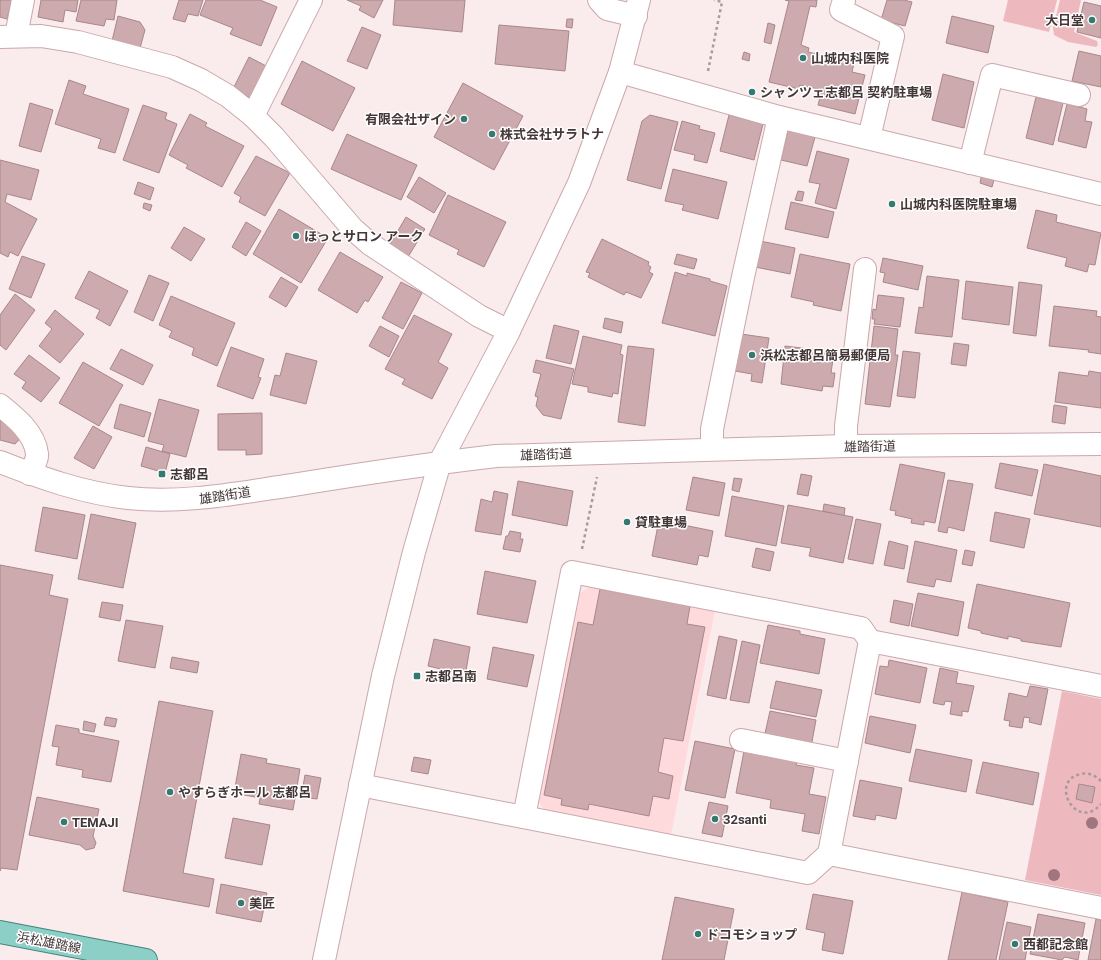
<svg xmlns="http://www.w3.org/2000/svg" width="1101" height="960" font-family="Roboto,'Noto Sans JP',sans-serif">
  <style>
    .built { fill: #fedadd }
    .green { fill: #edb9be }
    .building { fill: #cdaaad; stroke: #a8878a }
    .lines { fill: none; stroke-linecap: round; stroke-linejoin: round }
    .minor-casing { stroke: #caa8ab; stroke-width: 24 }
    .major-casing { stroke: #40857c; stroke-width: 24 }
    .path { stroke: #a99b9c; stroke-width: 2.5; stroke-dasharray: 3 3; stroke-linecap: butt }
    .minor { stroke: #fff; stroke-width: 22 }
    .major { stroke: #8bcfc6; stroke-width: 22 }
    .tree { fill: #a1757e }
    .poi-dot { fill: #347a70; stroke: #fdfdfd; stroke-width: 1.5 }
    .labels { text-anchor: middle; stroke-width: 3; stroke-linejoin: round; paint-order: stroke }
    .poi-label { font-size: 13px; font-weight: bold; fill: #453738; stroke: #fdfdfd; text-anchor: start }
    .street-label { font-size: 13px; fill: #453738; stroke: #fdfdfd }
  </style>
  <rect width="100%" height="100%" fill="#faebed"/>
  <path class="built" d="M591,586L715,610L671,835L544,810L539,802L580,593Z"/>
  <g class="green">
    <path d="M1008,0H1057L1049,32L1003,21Z"/>
    <path d="M1060,0H1081L1074,32L1097,41L1098,45L1096,47L1068,42L1054,35L1053,28Z"/>
    <path d="M1062,691L1101,699V895L1025,880Z"/>
  </g>
  <g class="building">
    <path d="M0,0H12L7,19L0,17Z"/>
    <path d="M41,0H78L76,12L65,10L63,22L38,17Z"/>
    <path d="M81,0H117L114,20L106,19L104,26L76,21Z"/>
    <path d="M179,0H203L198,16L188,14L185,22L173,19Z"/>
    <path d="M206,0H260L277,7L261,46L230,34L233,28L200,15Z"/>
    <path d="M347,0H383L374,18L359,10L361,6Z"/>
    <path d="M395,0H465L462,32L393,25Z"/>
    <path d="M785,0H817L816,7L810,6L801,45L809,48L808,52L854,63L852,72L865,75L855,114L818,105L822,90L800,85L799,89L769,82L789,1Z"/>
    <path d="M887,0H904L912,2L905,26L881,20Z"/>
    <path d="M1084,2L1101,6V38L1077,32Z"/>
    <path d="M118,16L140,22L145,30L140,48L112,41Z"/>
    <path d="M952,16L994,26L988,53L946,43Z"/>
    <path d="M567,19H573L572,28L566,27Z"/>
    <path d="M768,23L775,25L771,44L764,42Z"/>
    <path d="M499,25L569,31L565,71L495,64Z"/>
    <path d="M362,27L381,35L367,69L347,61Z"/>
    <path d="M1079,51L1101,56V87L1072,81Z"/>
    <path d="M744,52L750,54L749,61L742,59Z"/>
    <path d="M249,57L268,67L252,99L233,89Z"/>
    <path d="M302,61L355,88L333,131L281,104Z"/>
    <path d="M943,74L974,82L964,128L932,120Z"/>
    <path d="M69,80L86,86L83,94L129,109L115,153L98,148L101,139L55,124Z"/>
    <path d="M463,83L523,116L494,170L434,137Z"/>
    <path d="M1036,97L1063,103L1053,145L1026,138Z"/>
    <path d="M30,103L53,110L41,152L19,146Z"/>
    <path d="M1067,104L1087,109L1085,121L1092,122L1086,148L1058,141Z"/>
    <path d="M143,105L167,113L165,119L177,124L159,173L123,160Z"/>
    <path d="M190,114L207,123L205,126L244,146L222,187L186,168L188,165L169,155Z"/>
    <path d="M650,115L678,122L661,189L627,180L642,121Z"/>
    <path d="M729,115L763,124L754,160L720,151Z"/>
    <path d="M682,121L700,126L699,129L715,133L707,163L694,160L695,155L674,150Z"/>
    <path d="M788,130L815,137L807,166L781,160Z"/>
    <path d="M347,134L417,165L401,200L331,169Z"/>
    <path d="M817,151L849,159L836,209L815,203L820,184L809,182Z"/>
    <path d="M256,156L290,173L265,216L239,202L241,197L234,193Z"/>
    <path d="M0,160L39,170L31,200L7,194L5,202L37,219L18,256L10,252L8,257L0,253Z"/>
    <path d="M673,169L727,182L718,219L682,210L684,205L665,201Z"/>
    <path d="M982,173L995,176L992,187L980,183Z"/>
    <path d="M419,177L446,193L434,213L407,197Z"/>
    <path d="M138,182L154,188L150,200L134,194Z"/>
    <path d="M798,191L804,192L802,201L795,200Z"/>
    <path d="M448,195L506,222L484,267L457,254L459,250L429,235Z"/>
    <path d="M791,202L834,212L828,238L785,229Z"/>
    <path d="M144,203L152,205L150,211L143,208Z"/>
    <path d="M279,209L328,238L301,283L253,254Z"/>
    <path d="M1036,210L1057,215L1056,222L1101,233L1095,265L1089,264L1087,272L1065,266L1067,258L1027,248Z"/>
    <path d="M406,217L425,229L408,257L389,246Z"/>
    <path d="M246,222L261,231L246,256L232,247Z"/>
    <path d="M184,227L205,239L191,261L171,248Z"/>
    <path d="M602,239L649,262L648,265L651,267L649,272L653,274L641,298L626,292L624,295L588,277L590,273L586,272Z"/>
    <path d="M760,241L795,248L790,274L755,267Z"/>
    <path d="M340,252L383,277L368,302L365,300L357,313L318,290Z"/>
    <path d="M677,254L697,259L694,269L674,264Z"/>
    <path d="M800,254L850,264L841,311L813,305L814,302L791,297Z"/>
    <path d="M22,256L45,264L31,298L9,289Z"/>
    <path d="M883,258L923,266L918,290L883,282L885,273L880,272Z"/>
    <path d="M89,271L128,291L110,326L96,318L100,310L75,298Z"/>
    <path d="M675,272L687,276V273L710,279V281L727,286L715,336L662,323Z"/>
    <path d="M149,275L169,283L153,321L134,312Z"/>
    <path d="M927,276L959,280L952,337L915,333L919,307L923,308Z"/>
    <path d="M281,277L298,287L286,307L269,297Z"/>
    <path d="M966,281L1013,287L1009,325L962,319Z"/>
    <path d="M401,282L422,293L403,329L382,318Z"/>
    <path d="M1019,282L1042,285L1036,336L1013,333Z"/>
    <path d="M15,294L35,310L6,350L0,345V315Z"/>
    <path d="M878,295L904,298L900,327L874,324L875,319H872L873,309L876,310Z"/>
    <path d="M171,296L235,323L217,366L192,355L194,348L169,337L172,331L159,325Z"/>
    <path d="M1054,306L1097,311L1096,316L1101,317V354L1088,352L1089,350L1049,346Z"/>
    <path d="M55,310L84,334L60,363L39,346L52,329L45,323Z"/>
    <path d="M414,315L452,334L438,362L448,368L432,399L402,384L405,379L385,369Z"/>
    <path d="M605,318L623,322L621,333L603,328Z"/>
    <path d="M554,325L579,331L571,364L546,358Z"/>
    <path d="M380,326L399,336L389,357L369,346Z"/>
    <path d="M874,326L898,329L895,355H898L890,407L865,404Z"/>
    <path d="M741,334L769,338L762,383L751,381L752,374L735,371Z"/>
    <path d="M583,336L622,345L620,354L623,355L618,394L613,393L612,397L588,392V387L572,384Z"/>
    <path d="M954,343L969,345L966,366L951,364Z"/>
    <path d="M628,346L654,349L645,426L618,422Z"/>
    <path d="M785,346L834,352L831,373H835L833,387L823,386L822,391L781,384Z"/>
    <path d="M231,347L264,359L258,377L261,378L253,399L217,386Z"/>
    <path d="M121,349L153,365L143,385L110,369Z"/>
    <path d="M903,351L920,353L915,398L897,396Z"/>
    <path d="M286,353L317,361L306,404L270,395L275,375L280,376Z"/>
    <path d="M29,355L60,378L41,402L22,388L26,382L14,374Z"/>
    <path d="M536,360L574,369L561,419L543,415L536,406L538,397L535,396L541,374L533,372Z"/>
    <path d="M83,362L123,385L99,426L59,403Z"/>
    <path d="M1089,371L1101,373V408L1055,402L1059,372L1088,376Z"/>
    <path d="M159,399L199,410L186,457L162,451L164,445L148,441Z"/>
    <path d="M120,404L151,413L144,437L114,428Z"/>
    <path d="M1054,405L1067,407L1065,424L1052,422Z"/>
    <path d="M0,413L24,434L15,444L0,440Z"/>
    <path d="M262,413V454L246,455V450H218V414Z"/>
    <path d="M93,426L112,437L94,469L74,458Z"/>
    <path d="M146,447L170,454L165,473L141,466Z"/>
    <path d="M1000,463L1038,470L1032,496L995,488Z"/>
    <path d="M900,464L945,473L935,523L924,521V525L911,523L912,519L895,515L896,511L890,510Z"/>
    <path d="M1044,464L1101,476V527L1034,514Z"/>
    <path d="M801,474L812,476L808,496L797,494Z"/>
    <path d="M693,477L725,483L719,516L686,510Z"/>
    <path d="M734,478L742,479L739,492L732,490Z"/>
    <path d="M948,480L973,484L964,531L948,527L947,533L938,531Z"/>
    <path d="M518,481L573,491L567,526L512,515Z"/>
    <path d="M494,491L508,494L501,535L475,531L481,499L492,502Z"/>
    <path d="M732,496L784,506L776,546L725,536Z"/>
    <path d="M824,504L845,508L844,516L823,511Z"/>
    <path d="M788,505L853,517L843,563L809,556L811,548L781,543Z"/>
    <path d="M43,507L85,515L77,559L35,551Z"/>
    <path d="M995,512L1030,519L1024,548L990,541Z"/>
    <path d="M91,514L136,523L123,588L78,579Z"/>
    <path d="M856,519L881,524L873,564L848,559Z"/>
    <path d="M659,520L713,531L708,557L699,555L697,565L652,556Z"/>
    <path d="M510,531L521,533L520,539H523L520,552L503,549L506,536H508Z"/>
    <path d="M889,541L908,546L904,569L884,565Z"/>
    <path d="M915,541L957,550L951,582L936,579L934,587L907,582Z"/>
    <path d="M756,548L774,552L770,571L752,567Z"/>
    <path d="M965,550L975,552L972,566L962,564Z"/>
    <path d="M0,565L53,575L49,595L68,599L17,870L1,868L0,871Z"/>
    <path d="M485,571L536,581L527,623L477,614Z"/>
    <path d="M977,584L1070,603L1061,647L1021,641V639L1008,636V639L981,633V631L968,628Z"/>
    <path d="M600,589L690,606L687,624L705,627L683,741L664,738L658,772L673,776L669,799L653,796L649,816L589,804L588,810L561,805L562,799L544,795L578,622L593,625Z"/>
    <path d="M918,593L964,602L958,636L911,626Z"/>
    <path d="M894,600L913,604L909,626L890,622Z"/>
    <path d="M102,602L123,605L120,621L99,617Z"/>
    <path d="M126,620L163,626L155,668L118,661Z"/>
    <path d="M768,625L800,631V634L825,639L819,674L760,663Z"/>
    <path d="M719,636L737,640L726,699L707,695Z"/>
    <path d="M434,639L470,647L466,671L455,668L454,672L428,666Z"/>
    <path d="M742,641L760,645L749,703L730,700Z"/>
    <path d="M493,647L534,655L527,687L487,679Z"/>
    <path d="M172,657L199,662L197,673L170,668Z"/>
    <path d="M889,660L927,668L920,703L875,694L880,666L888,667Z"/>
    <path d="M940,668L958,672L956,683L974,686L968,712L962,711V716L950,714L952,702L945,701L944,705L933,703Z"/>
    <path d="M776,681L822,690L816,717L770,708Z"/>
    <path d="M1030,686L1048,689L1041,725L1029,722L1030,718L1024,717L1022,728L1009,726L1010,721L1004,720L1009,693L1027,697Z"/>
    <path d="M159,701L213,711L183,873L214,879L209,907L123,891Z"/>
    <path d="M770,711L816,720L811,747L764,738Z"/>
    <path d="M870,716L916,725L910,753L865,743Z"/>
    <path d="M106,717L117,719L115,727L104,725Z"/>
    <path d="M84,721L96,724L94,732L83,730Z"/>
    <path d="M56,725L79,729V733L119,741L111,782L82,777L83,770L56,765L59,747L52,746Z"/>
    <path d="M695,741L735,749L725,798L685,790Z"/>
    <path d="M916,749L972,760L966,792L909,781Z"/>
    <path d="M744,751L797,761L796,765L814,768L809,794L826,797L819,834L802,831L805,814L770,808L771,800L736,793Z"/>
    <path d="M241,754L267,759L266,763L300,769L293,810L259,804L260,798L234,793Z"/>
    <path d="M414,757L431,760L428,774L411,771Z"/>
    <path d="M983,762L1039,773L1033,805L976,793Z"/>
    <path d="M305,775L321,778L317,799L301,797Z"/>
    <path d="M860,780L902,788L896,819L876,815L875,820L853,816Z"/>
    <path d="M1079,784L1095,787L1092,803L1076,799Z"/>
    <path d="M37,797L99,809L93,836L96,843L94,848L86,850L80,845L29,835Z"/>
    <path d="M709,802L728,806L722,837L702,833Z"/>
    <path d="M233,818L270,825L262,865L225,858Z"/>
    <path d="M221,884L267,893L261,922L216,913Z"/>
    <path d="M962,892L1008,902L996,960H948Z"/>
    <path d="M813,894L853,901L843,954L822,950L825,933L806,929Z"/>
    <path d="M675,897L734,909L724,960H662Z"/>
    <path d="M1038,914L1085,923L1078,960L1065,957L1062,960L1030,954Z"/>
    <path d="M1096,919L1101,920V960H1088Z"/>
    <path d="M1007,922L1031,927L1025,960H999Z"/>
  </g>
  <g class="lines">
    <g class="minor-casing">
      <g id="minor">
        <path d="M599,0L607,9L636,16"/>
        <path d="M844,0L841,10L893,36L869,138"/>
        <path d="M16,36L23,0"/>
        <path d="M0,37L41,36L78,42L172,67L201,80L228,96L253,116L274,137L352,228L370,244L479,316L509,331"/>
        <path d="M620,72L779,117L1101,194"/>
        <path d="M253,116L311,0"/>
        <path d="M970,163L992,75L1079,95"/>
        <path d="M0,405C15,417 35,433 37,454C38,459 32,468 30,474"/>
        <path d="M846,446V426L865,269"/>
        <path d="M712,449V429L743,277L779,117"/>
        <path d="M0,462C41,478 83,493 128,498C184,504 237,493 293,485C360,474 428,464 496,456L846,446L1101,444"/>
        <path d="M741,740L847,761"/>
        <path d="M360,785L808,873L829,854L870,641L1101,686"/>
        <path d="M524,817L572,572L861,628L870,641"/>
        <path d="M829,854L1101,908"/>
        <path d="M324,960L383,676L414,552L440,462L507,335L579,183L620,72L639,0"/>
      </g>
    </g>
    <g class="major-casing">
      <path id="major" d="M0,932L146,960"/>
    </g>
    <g class="path">
      <path d="M708,71L722,2L714,0"/>
      <path d="M582,549L597,477"/>
      <path d="M1101,781C1096,776 1089,772 1081,774C1048,780 1076,833 1101,804"/>
    </g>
    <use href="#minor" class="minor"/>
    <use href="#major" class="major"/>
  </g>
  <g class="tree">
    <circle cx="1092" cy="823" r="6"/>
    <circle cx="1054" cy="875" r="6"/>
  </g>
  <g class="poi-dot">
    <circle cx="1092" cy="20" r="4"/>
    <circle cx="803" cy="58" r="4"/>
    <circle cx="752" cy="92" r="4"/>
    <circle cx="464" cy="119" r="4"/>
    <circle cx="492" cy="134" r="4"/>
    <circle cx="892" cy="204" r="4"/>
    <circle cx="296" cy="236" r="4"/>
    <circle cx="752" cy="355" r="4"/>
    <rect x="158" y="470" width="8" height="8" rx="2"/>
    <circle cx="627" cy="522" r="4"/>
    <rect x="413" y="672" width="8" height="8" rx="2"/>
    <circle cx="170" cy="792" r="4"/>
    <circle cx="715" cy="819" r="4"/>
    <circle cx="64" cy="822" r="4"/>
    <circle cx="241" cy="903" r="4"/>
    <circle cx="698" cy="934" r="4"/>
    <circle cx="1015" cy="944" r="4"/>
  </g>
  <g class="labels">
    <g class="poi-label">
      <text x="1084" y="25" text-anchor="end">大日堂</text>
      <text x="811" y="63">山城内科医院</text>
      <text x="760" y="97">シャンツェ志都呂 契約駐車場</text>
      <text x="456" y="124" text-anchor="end">有限会社ザイン</text>
      <text x="500" y="139">株式会社サラトナ</text>
      <text x="900" y="209">山城内科医院駐車場</text>
      <text x="304" y="241">ほっとサロン アーク</text>
      <text x="760" y="360">浜松志都呂簡易郵便局</text>
      <text x="170" y="479">志都呂</text>
      <text x="635" y="527">貸駐車場</text>
      <text x="425" y="681">志都呂南</text>
      <text x="178" y="797">やすらぎホール 志都呂</text>
      <text x="723" y="824">32santi</text>
      <text x="72" y="827">TEMAJI</text>
      <text x="249" y="908">美匠</text>
      <text x="706" y="939">ドコモショップ</text>
      <text x="1023" y="949">西都記念館</text>
    </g>
    <g class="street-label">
      <text transform="translate(870 446) rotate(-1)" y="5">雄踏街道</text>
      <text transform="translate(546 454) rotate(-2)" y="5">雄踏街道</text>
      <text transform="translate(225 495) rotate(-9)" y="5">雄踏街道</text>
      <text transform="translate(49 942) rotate(11)" y="5">浜松雄踏線</text>
    </g>
  </g>
</svg>
